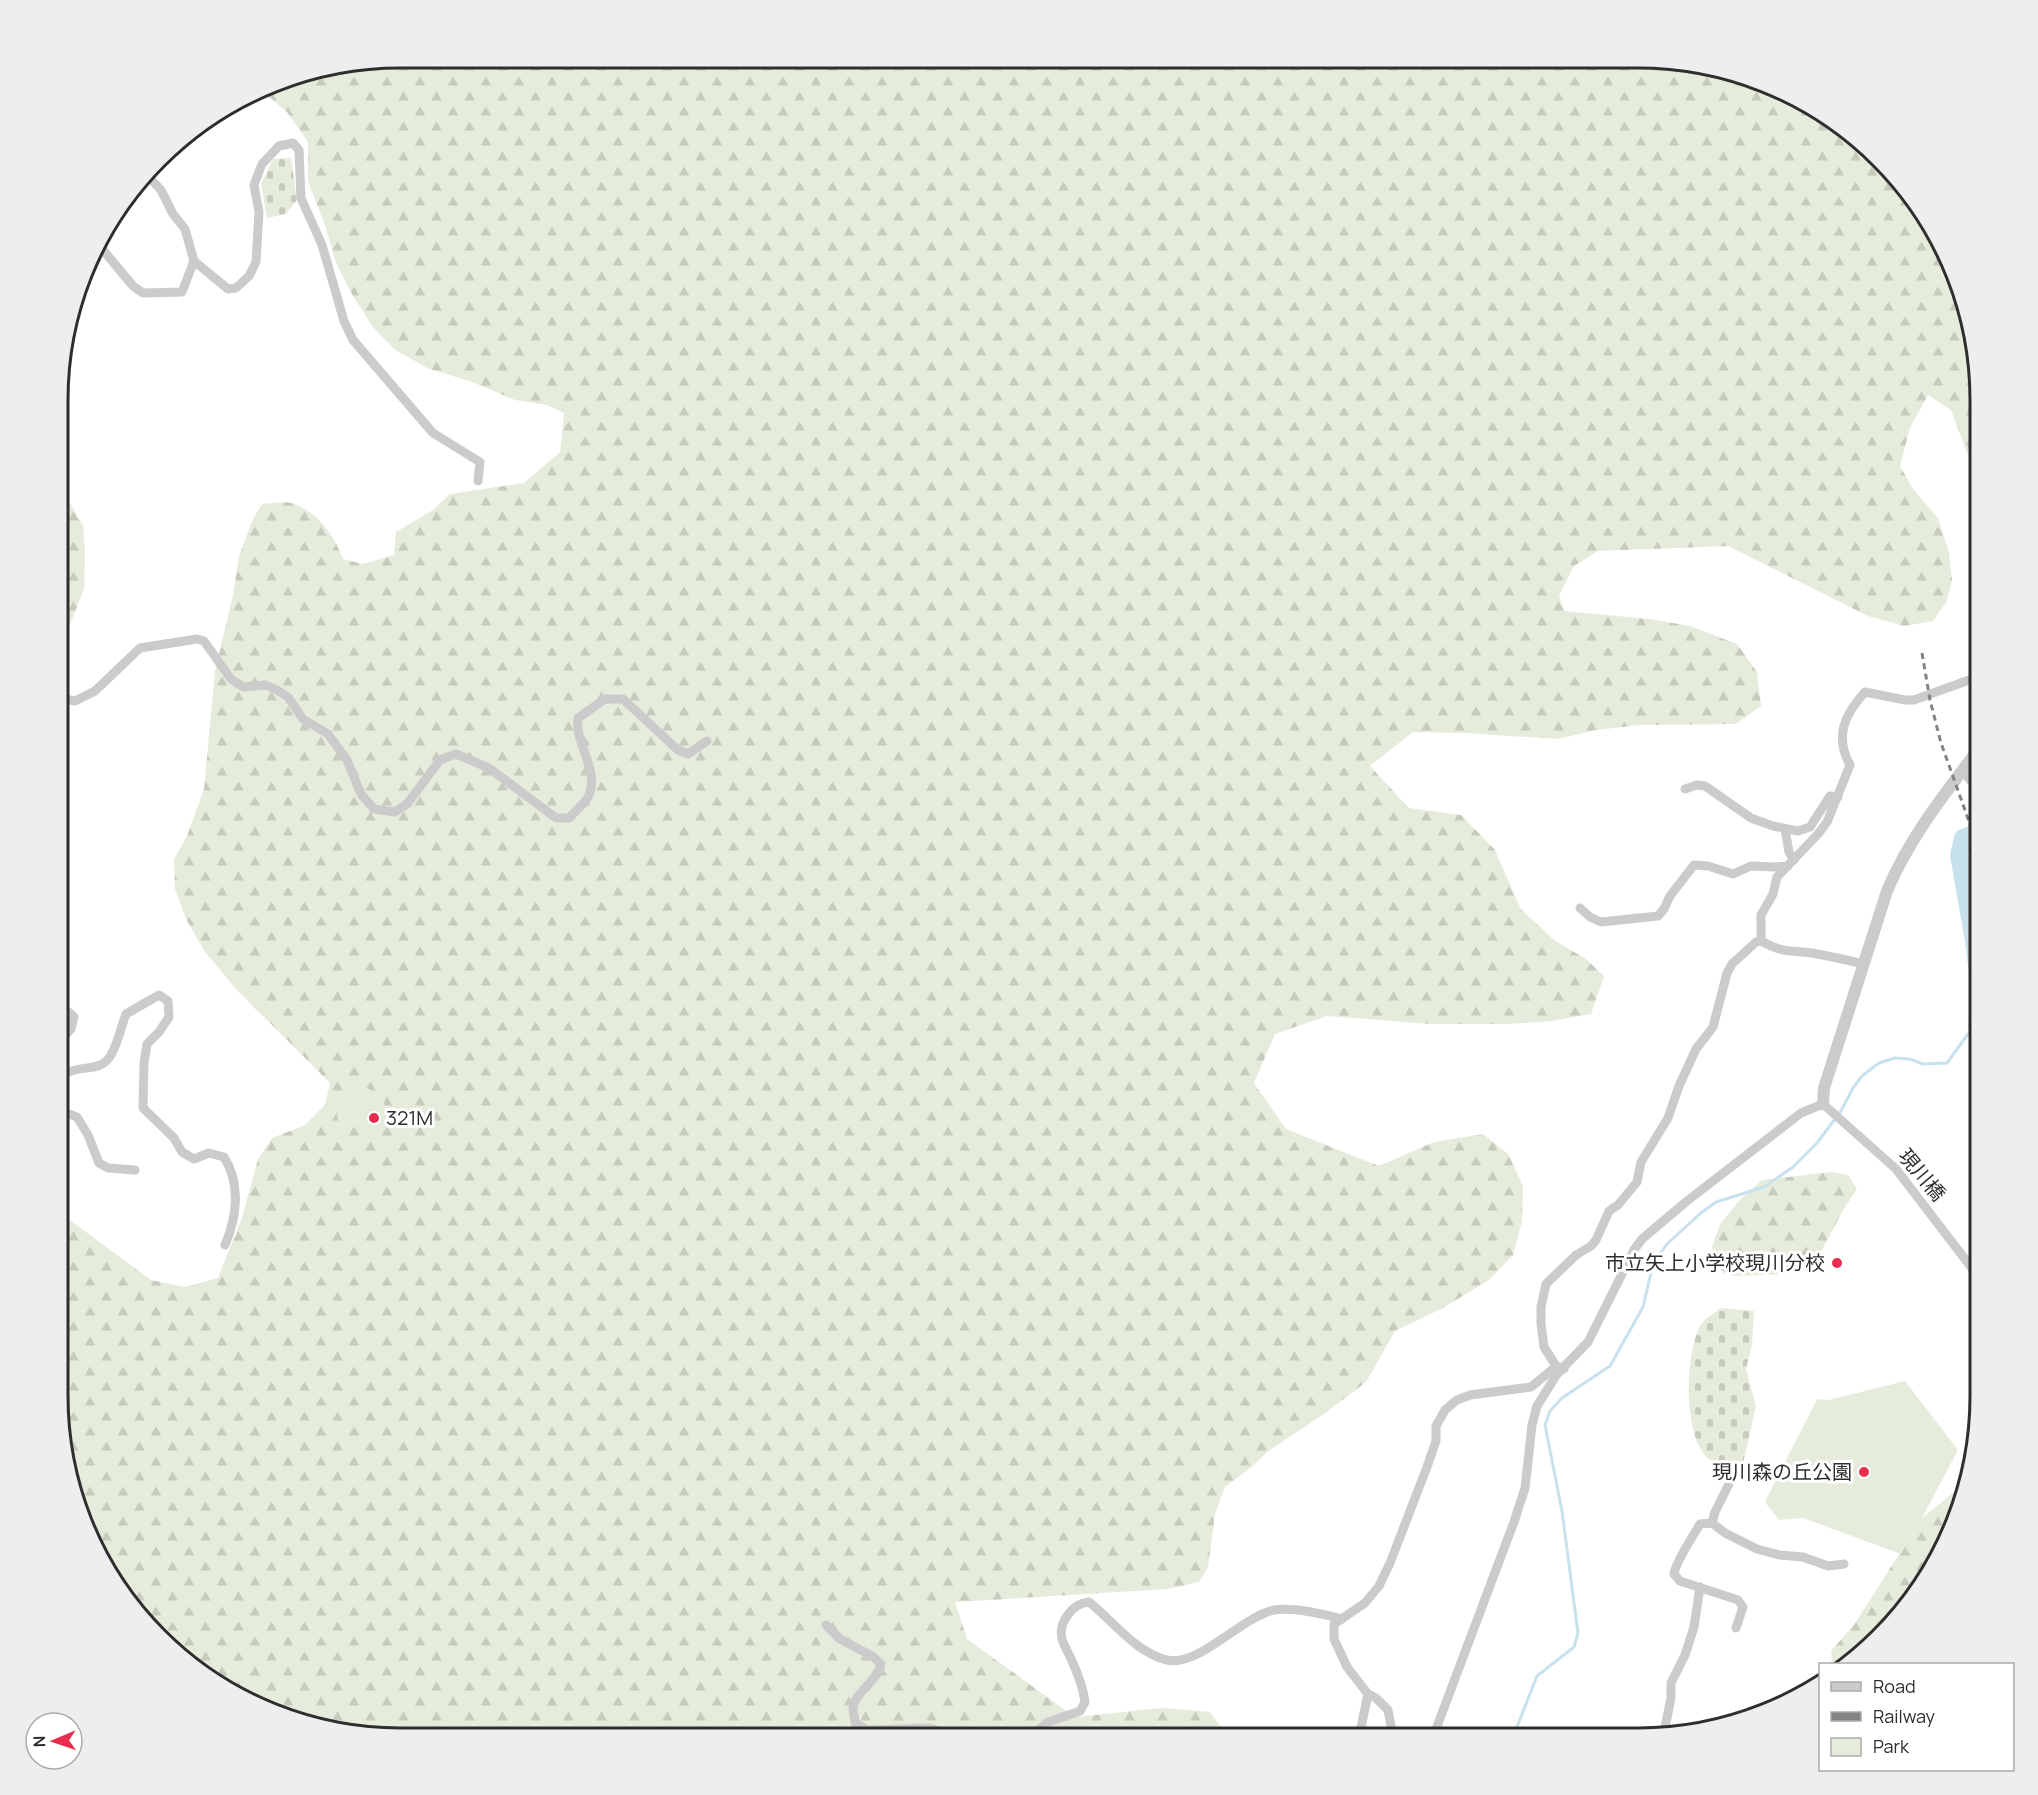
<svg xmlns="http://www.w3.org/2000/svg" width="2038" height="1795" font-family="Manrope,'Noto Sans JP',sans-serif">
  <style>
    .forest { fill: url(#forest-firs) }
    .cemetery { fill: url(#cemetery-stones) }
    .park { fill: #e6ecdc }
    .lines { fill: none; stroke-linecap: round; stroke-linejoin: round }
    .stream { stroke: #c7e2ec; stroke-width: 3 }
    .river { stroke: #c7e2ec; stroke-width: 18 }
    .minor { stroke: #cbcbcb; stroke-width: 9 }
    .tertiary { stroke: #cbcbcb; stroke-width: 12 }
    .rail { stroke: #838383; stroke-width: 3; stroke-dasharray: 6 4.5; stroke-linecap: butt }
    .poi-dot { fill: #e92d4e; stroke: #fff; stroke-width: 2 }
    .labels { text-anchor: middle; stroke-width: 6; stroke-linejoin: round; paint-order: stroke }
    .poi-label { font-size: 20px; fill: #2e2e2e; stroke: #fff; text-anchor: end }
    .street-label { font-size: 20px; fill: #2e2e2e; stroke: #fff }
    .rim { fill: none; stroke: #2e2e2e; stroke-width: 3 }
  </style>
  <defs>
    <pattern id="forest-firs" width="22" height="20" patternUnits="userSpaceOnUse" patternTransform="scale(1.5)"><rect width="22" height="20" fill="#e6ecdc"/><path d="M5 1l3.5 6h-7zM16 11l3.5 6h-7z" fill="#c6cbbd"/></pattern>
    <pattern id="cemetery-stones" width="16" height="16" patternUnits="userSpaceOnUse" patternTransform="scale(1.5)"><rect width="16" height="16" fill="#e6ecdc"/><path d="M2 7V4a2 2 0 0 1 4 0v3zM10 15v-3a2 2 0 0 1 4 0v3z" fill="#c6cbbd"/></pattern>
  </defs>
  <rect width="100%" height="100%" fill="#fff"/>
  <g class="forest">
    <path d="M400,57L1661,58L1790,92L1896,173L1955,268L1980,377V465L1967,453L1951,410L1928,395L1910,428L1900,466L1913,489L1938,518L1949,553L1952,580L1947,601L1933,621L1904,626L1868,616L1728,546L1598,551L1574,566L1559,596L1564,611L1649,619L1690,626L1737,644L1757,672L1761,706L1736,724L1641,725L1596,730L1558,739L1466,733L1413,732L1370,766L1409,808L1461,815L1495,850L1520,908L1554,940L1586,959L1604,976L1591,1014L1552,1021L1509,1024H1429L1327,1016L1275,1034L1254,1083L1286,1129L1379,1166L1434,1142L1483,1134L1508,1154L1523,1186L1522,1221L1513,1255L1489,1280L1443,1308L1395,1331L1366,1382L1324,1414L1267,1452L1252,1467L1225,1487L1215,1514L1208,1567L1199,1582L1168,1589L955,1602L967,1639L1075,1717L1162,1708L1210,1712L1229,1738H399L311,1726L248,1703L142,1622L83,1526L58,1418V1414L62,1408L61,1372L58,1369V1214L67,1218L151,1280L185,1287L218,1278L242,1218L258,1159L272,1138L305,1125L325,1105L330,1083L237,990L205,952L186,919L175,889L174,859L187,836L204,789L215,671L233,595L239,556L253,519L262,504C271,503 284,501 292,503C317,511 334,535 343,559L363,564L394,555L396,532L433,510L450,494L524,483L560,452L564,413L547,405L515,400L472,382L427,368L394,349L372,326L353,296L336,263L325,225L308,182V142L287,112L262,91L289,75Z"/>
    <path d="M60,496L70,503L83,526L85,552L84,589L59,652Z"/>
    <path d="M1831,1172L1848,1175L1857,1189L1843,1210L1816,1262L1805,1271L1784,1274L1733,1276L1724,1273L1715,1262L1712,1247L1720,1224L1739,1201L1762,1180Z"/>
    <path d="M1963,1485L1955,1527L1910,1604L1865,1653L1846,1664H1832L1831,1651L1854,1625L1922,1518Z"/>
  </g>
  <g class="cemetery">
    <path d="M291,158L297,200L286,214L267,218L261,184L273,159Z"/>
    <path d="M1721,1308L1754,1311L1752,1345L1746,1369L1756,1406L1742,1468C1733,1466 1717,1465 1710,1460C1682,1439 1685,1354 1700,1326C1704,1319 1714,1313 1721,1308Z"/>
  </g>
  <g class="park">
    <path d="M356,1083L384,1096L385,1118L366,1131L338,1120L335,1096Z"/>
    <path d="M1905,1381L1958,1450L1922,1518L1901,1554L1803,1518L1779,1520L1765,1502L1817,1399L1829,1400Z"/>
  </g>
  <g class="lines">
    <path class="stream" d="M1513,1737L1537,1676L1574,1647L1578,1633L1562,1511L1545,1425L1550,1411L1562,1398L1610,1366L1643,1307L1653,1264L1667,1244L1702,1212L1716,1202L1764,1187L1793,1167L1817,1143L1841,1111L1853,1088L1862,1076L1879,1063L1895,1058L1910,1059L1923,1064L1947,1063L1968,1034L1977,1026L1981,1033"/>
    <g class="river">
      <path d="M1981,831L1963,838L1959,855L1974,941L1981,995"/>
      <path d="M1977,1026L1981,998"/>
    </g>
    <g class="minor">
      <path d="M147,175L161,190L173,214L185,229L194,261L228,289L236,288L249,276L256,262L259,212L254,185L262,164L279,146L293,143L299,150L301,198L322,245L344,321L353,340L433,433L480,462L478,481"/>
      <path d="M95,252L103,250L133,286L143,293L182,292L194,261"/>
      <path d="M59,698L75,701L95,691L140,648L197,639L204,641L231,679L243,687L266,685L277,690L288,697L303,719L328,734L347,760L361,794L374,809L395,812L407,804L440,760L456,754L489,768L556,818H569C575,812 584,804 588,797C601,772 574,743 578,718L605,699H623L678,750L688,754L707,741"/>
      <path d="M1962,771L1973,783L1981,800"/>
      <path d="M1685,789L1697,785L1705,786L1751,818L1773,826L1798,831L1810,827L1830,796L1838,797"/>
      <path d="M1785,829L1789,852L1794,860"/>
      <path d="M1580,908L1590,917L1601,922L1658,916L1664,909L1670,896L1694,865L1708,866L1733,874L1751,866L1775,867L1788,866"/>
      <path d="M1761,941V915L1773,894L1777,877L1818,834L1827,822L1850,765C1834,736 1845,714 1865,692L1905,700H1914L1980,676"/>
      <path d="M59,1042L71,1029L74,1017L66,1010L59,1014"/>
      <path d="M58,1082C74,1059 98,1077 111,1055C118,1043 121,1027 126,1014L159,995L168,1001L169,1017L159,1032L147,1044L144,1063L143,1108L174,1138L182,1152L194,1159L209,1153L224,1157C241,1184 237,1217 225,1245"/>
      <path d="M58,1110L77,1117L88,1135L99,1163L108,1168L135,1170"/>
      <path d="M1564,1369L1556,1366L1544,1347L1541,1324V1307L1546,1284L1576,1255L1591,1246L1596,1240L1609,1211L1618,1205L1637,1182L1641,1162L1668,1118L1679,1086L1696,1049L1713,1027L1727,973L1732,964L1756,942L1761,941C1783,953 1788,950 1812,953C1829,956 1847,960 1864,964"/>
      <path d="M1712,1523L1715,1512L1735,1472"/>
      <path d="M826,1625L840,1639L872,1656L881,1664C878,1681 854,1693 853,1708C853,1713 855,1718 855,1723L867,1730L929,1728L964,1738"/>
      <path d="M1736,1628L1743,1607L1738,1600L1680,1581L1674,1574C1675,1563 1693,1536 1700,1524L1712,1523L1725,1533L1757,1549L1779,1555L1803,1557L1828,1566L1844,1564"/>
      <path d="M1359,1737L1368,1694"/>
      <path d="M1393,1737L1388,1710L1376,1698L1368,1694L1347,1667L1334,1639V1624L1365,1603L1379,1586L1390,1563L1427,1467L1436,1441V1426L1445,1410L1457,1400L1470,1395L1531,1387L1553,1369L1557,1374"/>
      <path d="M1433,1737L1514,1522L1525,1488L1532,1425L1537,1406L1557,1374L1588,1342L1634,1250L1642,1239L1687,1201L1801,1113L1823,1104L1896,1169L1981,1280"/>
      <path d="M1663,1737L1671,1698V1683L1685,1655L1694,1627L1700,1587"/>
      <path d="M1038,1738V1730L1048,1722L1080,1711L1085,1702C1083,1687 1078,1674 1072,1661C1069,1654 1064,1646 1062,1639C1058,1622 1073,1603 1089,1602C1112,1620 1136,1653 1167,1660C1199,1667 1241,1617 1274,1610C1292,1607 1325,1614 1342,1619"/>
    </g>
    <path class="tertiary" d="M1823,1104L1824,1088L1887,891C1909,838 1946,792 1981,746"/>
    <path class="rail" d="M1922,653L1930,700L1941,743L1981,855"/>
  </g>
  <g class="poi-dot">
    <circle cx="374" cy="1118" r="6"/>
    <circle cx="1837" cy="1263" r="6"/>
    <circle cx="1864" cy="1472" r="6"/>
  </g>
  <g class="labels">
    <g class="poi-label">
      <text x="386" y="1125" text-anchor="start">321M</text>
      <text x="1825" y="1270">市立矢上小学校現川分校</text>
      <text x="1852" y="1479">現川森の丘公園</text>
    </g>
    <g class="street-label">
      <text transform="translate(1922 1175) rotate(50)" y="7">現川橋</text>
    </g>
  </g>
  <path d="M0 0H2038V1795H0ZM400 68H1638A332 332 0 0 1 1970 400V1396A332 332 0 0 1 1638 1728H400A332 332 0 0 1 68 1396V400A332 332 0 0 1 400 68Z" fill="#eee" fill-rule="evenodd"/>
  <path class="rim" d="M400 68H1638A332 332 0 0 1 1970 400V1396A332 332 0 0 1 1638 1728H400A332 332 0 0 1 68 1396V400A332 332 0 0 1 400 68Z"/>
  <rect x="1819" y="1663" width="195" height="108" fill="#ffffff" stroke="#ababab" stroke-width="1.5"/>
  <rect x="1831" y="1682" width="30" height="9" fill="#cbcbcb" stroke="#ababab" stroke-width="1.5"/>
  <text x="1873" y="1693" font-size="18" fill="#2e2e2e">Road</text>
  <rect x="1831" y="1712" width="30" height="9" fill="#838383" stroke="#ababab" stroke-width="1.5"/>
  <text x="1873" y="1723" font-size="18" fill="#2e2e2e">Railway</text>
  <rect x="1831" y="1738" width="30" height="18" fill="#e6ecdc" stroke="#ababab" stroke-width="1.5"/>
  <text x="1873" y="1753" font-size="18" fill="#2e2e2e">Park</text>
  <g transform="translate(54 1741) rotate(268)"><circle r="28" fill="#ffffff" stroke="#ababab" stroke-width="1.5"/>
  <path d="M0-4.5L10 22L0 15L-10 22Z" fill="#e92d4e"/>
  <text y="-9" font-size="16" font-weight="bold" text-anchor="middle" fill="#2e2e2e">N</text>
  </g>
</svg>
